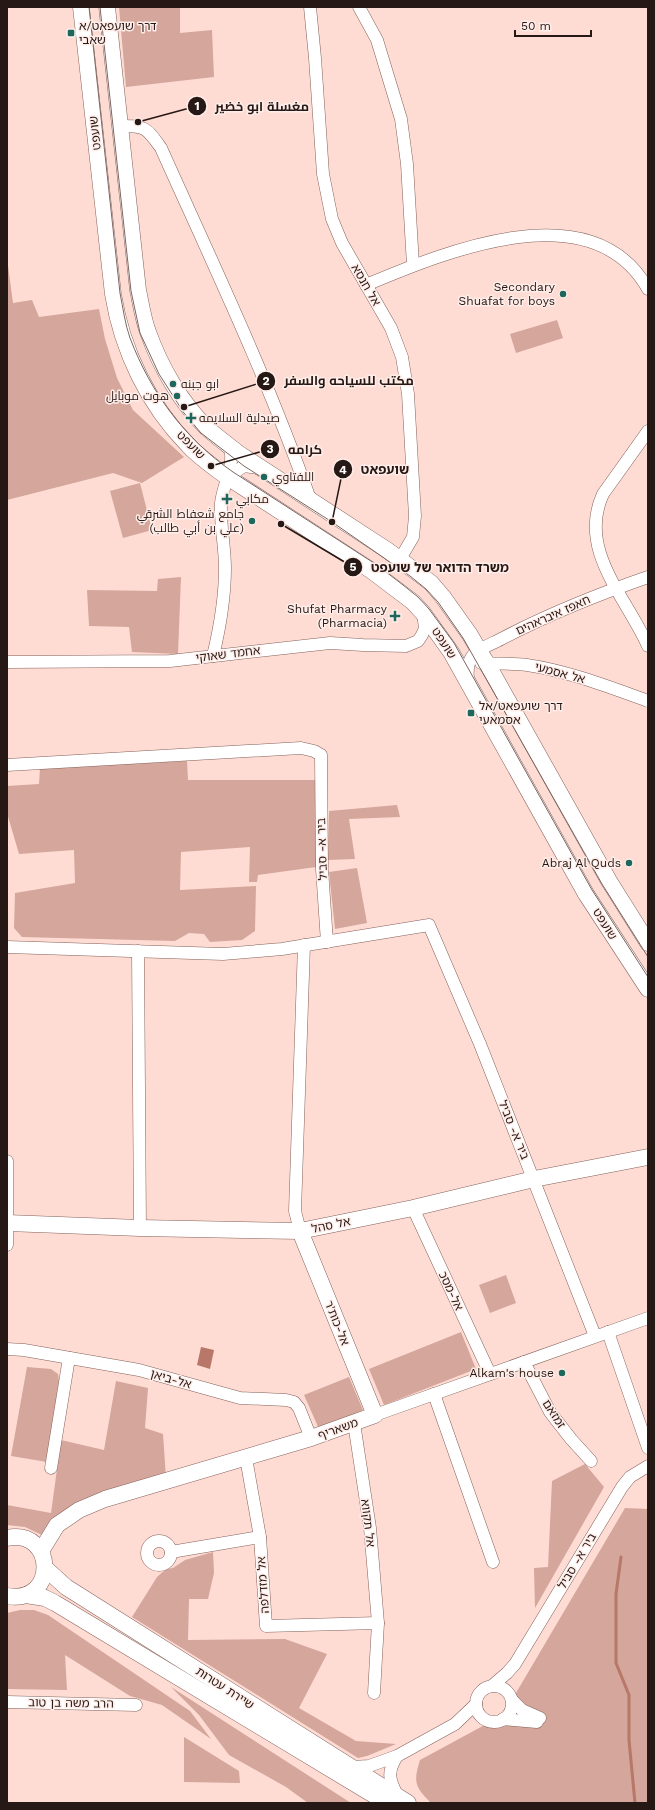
<svg xmlns="http://www.w3.org/2000/svg" width="655" height="1810" font-family="'Work Sans',Cairo,'Noto Sans Hebrew',sans-serif">
  <style>
    .green { fill: #d5a69b }
    .water { fill: #b77769 }
    .lines { fill: none; stroke-linecap: round; stroke-linejoin: round }
    .stream { stroke: #b77769; stroke-width: 3 }
    .street-casing { stroke: #856159; stroke-width: 13 }
    .secondary-casing { stroke: #856159; stroke-width: 17 }
    .street { stroke: #fff; stroke-width: 12 }
    .secondary { stroke: #fff; stroke-width: 16 }
    .tram { stroke: #7c6660; stroke-width: 1 }
    .poi-dot { fill: #1d675d; stroke: #ffede9; stroke-width: 1.5 }
    .labels { text-anchor: middle; stroke-width: 3; stroke-linejoin: round; paint-order: stroke }
    .poi-label { font-size: 12px; fill: #261814; stroke: #ffede9; text-anchor: start }
    .street-label { font-size: 12px; fill: #261814; stroke: #ffede9 }
    .leader { fill: none; stroke: #261814; stroke-width: 1.5 }
    .callout-dot { fill: #261814; stroke: #ffede9; stroke-width: 1.5 }
    .mark-label { font-size: 12px; text-anchor: middle; font-weight: bold; fill: #fff }
    .callout-label { font-size: 13px; text-anchor: middle; font-weight: bold; fill: #261814; stroke: #ffede9; stroke-width: 3; stroke-linejoin: round; paint-order: stroke }
  </style>
  <rect width="100%" height="100%" fill="#fedcd4"/>
  <g class="green">
    <path d="M119,7H180V33L212,30L214,77L126,87Z"/>
    <path d="M7,258L13,303L32,300L39,317L99,309L105,339L117,378L133,410L184,457L142,483L113,473L7,500Z"/>
    <path d="M557,320L563,338L516,353L510,334Z"/>
    <path d="M140,483L152,530L123,538L110,491Z"/>
    <path d="M181,577L178,654L132,652L129,627L89,626L87,590L157,591L158,579Z"/>
    <path d="M187,761L188,780H316V867L258,875L257,882H249L250,847L181,852L180,890L256,886L255,931L242,940L210,942L204,934L189,933L175,941L22,937L14,928L15,893L75,883L74,850L19,854L7,813V786L39,784L40,768Z"/>
    <path d="M397,805L400,817L349,819L355,859L328,860L329,811Z"/>
    <path d="M357,868L367,923L335,929L329,872Z"/>
    <path d="M506,1275L516,1303L490,1313L479,1285Z"/>
    <path d="M461,1332L476,1369L384,1405L369,1369Z"/>
    <path d="M27,1367L51,1369L58,1374L59,1381L47,1462L11,1456Z"/>
    <path d="M349,1377L363,1410L319,1429L304,1395Z"/>
    <path d="M116,1381L148,1388L145,1428L163,1434L166,1478L42,1535L25,1527L7,1525V1505L51,1513L61,1440L104,1450Z"/>
    <path d="M585,1464L604,1487L535,1608L534,1568L548,1567L552,1481Z"/>
    <path d="M625,1508L648,1509V1803H431C415,1787 413,1782 420,1760L503,1715Z"/>
    <path d="M213,1552L214,1573L208,1599H189L188,1640L285,1639L327,1654L299,1708L356,1741L396,1744L367,1756L358,1758L132,1617L157,1577L166,1569L173,1568L185,1560Z"/>
    <path d="M20,1610H34L48,1615L190,1711L211,1739L162,1705L130,1696L65,1655L67,1690L7,1689V1613Z"/>
    <path d="M171,1687L351,1803H308L286,1787L229,1755L199,1715Z"/>
    <path d="M184,1737L239,1771L240,1783L184,1782Z"/>
  </g>
  <path class="water" d="M201,1347L214,1350L210,1369L197,1365Z"/>
  <g class="lines">
    <path class="stream" d="M621,1557L616,1594V1663L629,1695V1740L635,1803"/>
    <g class="street-casing">
      <g id="street">
        <path d="M310,7L315,58L323,174L332,219L342,243L391,328L402,357L408,394L415,516L413,537L400,559"/>
        <path d="M359,7L377,40L401,119L407,164L413,265"/>
        <path d="M120,126C146,126 146,127 161,148C213,264 268,379 310,499"/>
        <path d="M366,285C445,252 592,190 648,289"/>
        <path d="M648,431L603,494C577,550 627,598 648,646"/>
        <path d="M228,477L244,466L259,468"/>
        <path d="M213,656C220,627 225,598 225,568C225,547 220,525 221,503C223,484 235,466 230,447"/>
        <path d="M7,662L170,661L330,643L363,645L406,646L418,641L422,635L425,628L423,613"/>
        <path d="M481,663C496,664 511,663 527,665C568,671 609,687 648,701"/>
        <path d="M468,680C467,671 467,662 474,654C482,647 494,643 503,638C549,614 599,594 648,577"/>
        <path d="M7,765L301,748L314,751L321,755L322,869L327,942"/>
        <path d="M7,947L223,954L282,949L429,925L480,1044L595,1336"/>
        <path d="M138,951L140,1228"/>
        <path d="M7,1161V1245"/>
        <path d="M413,1208L490,1374"/>
        <path d="M300,1231L295,1211L304,945"/>
        <path d="M608,1332L648,1448"/>
        <path d="M7,1349L24,1350L139,1370L240,1398L286,1400L294,1402L299,1408L311,1438"/>
        <path d="M524,1362L550,1412L571,1439L591,1461"/>
        <path d="M434,1394L493,1562"/>
        <path d="M375,1415L648,1318"/>
        <path d="M354,1423L370,1528L378,1623L374,1693"/>
        <path d="M246,1458L260,1537L266,1626L378,1623"/>
        <path d="M51,1468L69,1358"/>
        <circle cx="159" cy="1553" r="12"/>
        <path d="M171,1552L260,1537"/>
        <path d="M493,1685L507,1673L515,1664L622,1487L630,1477L648,1466"/>
        <circle cx="494" cy="1704" r="18"/>
        <path d="M512,1700L522,1710L540,1718"/>
        <path d="M7,1702L136,1705"/>
        <path d="M503,1719L537,1722"/>
        <path d="M397,1756C387,1772 389,1779 397,1795"/>
        <path d="M352,1767L369,1766L397,1756L455,1724L476,1704"/>
      </g>
    </g>
    <g class="secondary-casing">
      <g id="secondary">
        <path d="M81,7L113,294C122,350 148,404 188,445C198,456 211,465 223,474L372,571L413,602L423,613L451,652L586,894L648,989"/>
        <path d="M107,7L138,290C141,304 143,319 148,332C160,366 181,403 207,428C217,437 228,445 238,453L387,550L431,583L443,597L470,635L493,674L609,881L648,943"/>
        <path d="M7,1223L140,1228L300,1231L413,1208L534,1179L648,1157"/>
        <path d="M7,1538C56,1528 58,1605 7,1596"/>
        <path d="M41,1551L57,1525L79,1510L105,1499L311,1438L375,1415L300,1231"/>
        <path d="M45,1568L66,1587L408,1803"/>
        <path d="M26,1595L45,1598L55,1603L387,1803"/>
      </g>
    </g>
    <use href="#street" class="street"/>
    <use href="#secondary" class="secondary"/>
    <g class="tram">
      <path d="M89,7L120,293C123,308 125,324 130,338C151,393 184,438 233,472L377,565L403,585L418,597L429,609L454,643L592,890L648,977"/>
      <path d="M100,7L131,291L140,333L159,374L184,413L201,433L244,466L332,522L410,576L426,589L438,602L463,638L602,884L648,957"/>
    </g>
  </g>
  <g class="poi-dot">
    <rect x="67" y="29" width="8" height="8" rx="2"/>
    <circle cx="563" cy="294" r="4"/>
    <circle cx="173" cy="384" r="4"/>
    <circle cx="177" cy="396" r="4"/>
    <path d="M189 412h4v4h4v4h-4v4h-4v-4h-4v-4h4z"/>
    <circle cx="264" cy="477" r="4"/>
    <path d="M225 493h4v4h4v4h-4v4h-4v-4h-4v-4h4z"/>
    <circle cx="252" cy="521" r="4"/>
    <path d="M393 610h4v4h4v4h-4v4h-4v-4h-4v-4h4z"/>
    <rect x="467" y="709" width="8" height="8" rx="2"/>
    <circle cx="629" cy="863" r="4"/>
    <circle cx="562" cy="1373" r="4"/>
  </g>
  <g class="labels">
    <g class="poi-label">
      <text x="79" y="30">דרך שועפאט/א<tspan x="79" dy="14">שאבי</tspan></text>
      <text x="555" y="291" text-anchor="end">Secondary<tspan x="555" dy="14">Shuafat for boys</tspan></text>
      <text x="181" y="388">ابو جبنه</text>
      <text x="169" y="400" text-anchor="end">هوت موبايل</text>
      <text x="199" y="422">صيدلية السلايمه</text>
      <text x="272" y="481">اللفتاوي</text>
      <text x="236" y="503">مكابي</text>
      <text x="244" y="518" text-anchor="end">جامع شعفاط الشرقي<tspan x="244" dy="14">(علي بن أبي طالب)</tspan></text>
      <text x="387" y="613" text-anchor="end">Shufat Pharmacy<tspan x="387" dy="14">(Pharmacia)</tspan></text>
      <text x="479" y="710">דרך שועפאט/אל<tspan x="479" dy="14">אסמאעי</tspan></text>
      <text x="621" y="867" text-anchor="end">Abraj Al Quds</text>
      <text x="554" y="1377" text-anchor="end">Alkam's house</text>
    </g>
    <g class="street-label">
      <text transform="translate(95 133) rotate(-96)" y="4">שועפט</text>
      <text transform="translate(366 285) rotate(60)" y="4">אל חנסא</text>
      <text transform="translate(191 445) rotate(45)" y="4">שועפט</text>
      <text transform="translate(553 615) rotate(-24)" y="4">חאפז איבראהים</text>
      <text transform="translate(444 643) rotate(57)" y="4">שועפט</text>
      <text transform="translate(228 654) rotate(-7)" y="4">אחמד שאוקי</text>
      <text transform="translate(560 673) rotate(15)" y="4">אל אסמעי</text>
      <text transform="translate(322 849) rotate(-92)" y="4">ביר א- סביל</text>
      <text transform="translate(605 924) rotate(58)" y="4">שועפט</text>
      <text transform="translate(514 1130) rotate(68)" y="4">ביר א- סביל</text>
      <text transform="translate(331 1225) rotate(-12)" y="4">אל סהל</text>
      <text transform="translate(451 1291) rotate(65)" y="4">אל-מסכ</text>
      <text transform="translate(337 1323) rotate(68)" y="4">אל-כות'ר</text>
      <text transform="translate(171 1379) rotate(16)" y="4">אל-ביאן</text>
      <text transform="translate(554 1414) rotate(57)" y="4">זמזאם</text>
      <text transform="translate(338 1429) rotate(-20)" y="4">משאריף</text>
      <text transform="translate(368 1523) rotate(83)" y="4">אל תקווא</text>
      <text transform="translate(577 1561) rotate(-59)" y="4">ביר א- סביל</text>
      <text transform="translate(263 1585) rotate(-94)" y="4">אל מזדלפה</text>
      <text transform="translate(225 1688) rotate(33)" y="4">שיירת עטרות</text>
      <text transform="translate(71 1703) rotate(1)" y="4">הרב משה בן טוב</text>
    </g>
  </g>
  <path class="leader" d="M138 122L197 106M184 407L266 381M211 466L270 449M332 522L343 469M281 524L353 567"/>
  <g class="callout-dot">
    <circle cx="138" cy="122" r="4"/>
    <circle cx="184" cy="407" r="4"/>
    <circle cx="211" cy="466" r="4"/>
    <circle cx="332" cy="522" r="4"/>
    <circle cx="281" cy="524" r="4"/>
    <circle cx="197" cy="106" r="10"/>
    <circle cx="266" cy="381" r="10"/>
    <circle cx="270" cy="449" r="10"/>
    <circle cx="343" cy="469" r="10"/>
    <circle cx="353" cy="567" r="10"/>
  </g>
  <g class="mark-label">
    <text x="197" y="110">1</text>
    <text x="266" y="385">2</text>
    <text x="270" y="453">3</text>
    <text x="343" y="474">4</text>
    <text x="353" y="571">5</text>
  </g>
  <g class="callout-label">
    <text x="262" y="111">مغسلة ابو خضير</text>
    <text x="349" y="385">مكتب للسياحه والسفر</text>
    <text x="305" y="454">كرامه</text>
    <text x="385" y="474">שועפאט</text>
    <text x="440" y="572">משרד הדואר של שועפט</text>
  </g>
  <rect width="655" height="1810" fill="none" stroke="#261814" stroke-width="16"/>
  <path d="M515 30v6h76v-6" fill="none" stroke="#261814" stroke-width="2"/>
  <text x="521" y="30" font-size="12" fill="#261814" stroke="#ffede9" stroke-width="3" paint-order="stroke">50 m</text>
</svg>
